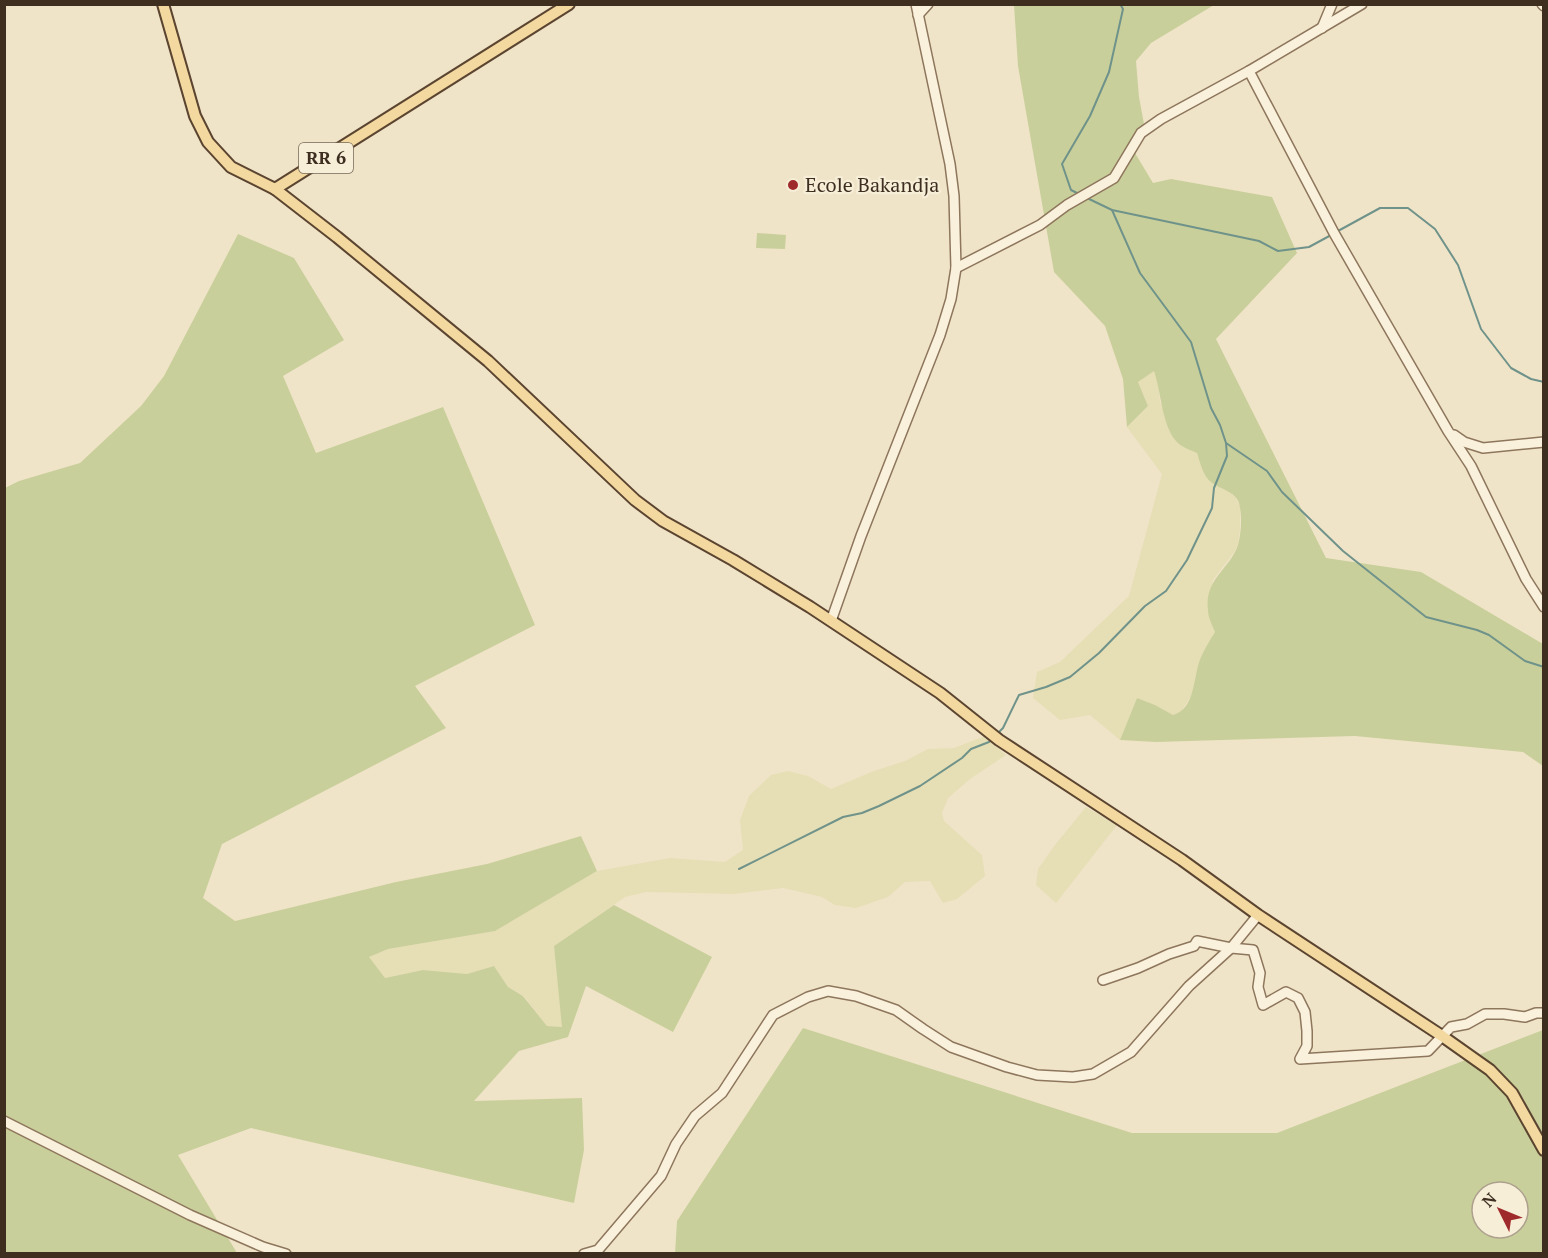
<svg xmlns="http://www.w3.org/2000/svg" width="1548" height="1258" font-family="'PT Serif',serif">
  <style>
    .farmland { fill: #e6deb5 }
    .green { fill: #c9cf9b; fill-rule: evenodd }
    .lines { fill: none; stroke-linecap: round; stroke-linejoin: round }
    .stream { stroke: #6f938a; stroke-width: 2 }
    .minor-casing { stroke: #8d765c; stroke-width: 12 }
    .major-casing { stroke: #5b4430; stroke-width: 14 }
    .minor { stroke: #faf1dc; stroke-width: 9 }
    .major { stroke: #f3d9a0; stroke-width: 10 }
    .poi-dot { fill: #9e2a2b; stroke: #f7eed8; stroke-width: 2 }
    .labels { text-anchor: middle; stroke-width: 4.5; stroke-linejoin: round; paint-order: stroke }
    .shield { fill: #f7eed8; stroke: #756857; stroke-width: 1.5 }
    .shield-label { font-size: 18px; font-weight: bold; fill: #3d2e20 }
    .poi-label { font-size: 20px; fill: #3d2e20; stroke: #f7eed8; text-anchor: start }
  </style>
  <rect width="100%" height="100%" fill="#f0e4c8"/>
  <g class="farmland">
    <path d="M1154,370L1158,381L1160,402L1180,444L1197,453L1206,475L1210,481L1231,493L1235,497L1240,506V529L1238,544L1235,551L1213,580L1208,610L1215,632L1200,659L1193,692L1182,711L1180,713L1173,715L1155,705L1137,698L1120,740L1090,715L1060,720L1033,698L1037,672L1060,662L1129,596L1162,474L1127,427L1148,406L1138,382Z"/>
    <path d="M985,736L1006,755L970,779L948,798L942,813L944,821L982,855L985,876L957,899L943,903L930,881L905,882L888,897L856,908L835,905L822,897L783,888L734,894L646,892L625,897L554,946L563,1027L547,1026L524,996L508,987L494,966L467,974L423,970L385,978L368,957L388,949L495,931L597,871L670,858L725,862L743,850L740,820L749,796L771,775L788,771L808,776L831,789L874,771L905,761L928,749L954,748Z"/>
    <path d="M1086,807L1117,825L1056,903L1036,885L1038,869L1055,845Z"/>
  </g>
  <g class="green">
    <path d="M1014,5H1214L1151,43L1136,61L1139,97L1144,124L1132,148L1153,183L1171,179L1272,197L1297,253L1216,339L1326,558L1421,572L1543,644V766L1523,752L1355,736L1156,742L1120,740L1137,698L1155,705L1173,715C1196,709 1193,675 1201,657C1205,648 1210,640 1215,632C1212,625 1208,617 1208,610C1204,579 1230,569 1238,545C1241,534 1242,519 1240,508C1239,492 1221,490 1211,482C1203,476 1200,462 1197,453C1191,450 1184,448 1179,444C1162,430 1161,390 1154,371L1138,382L1148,406L1127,427L1123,379L1105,326L1054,272L1018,66Z"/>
    <path d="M757,233L786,235L785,249L756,248Z"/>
    <path d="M238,234L294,258L344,340L283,376L316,453L443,407L535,625L415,686L446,728L222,844L203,898L235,921L396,882L487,864L581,836L597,871L495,931L388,949L369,957L385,978L423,970L467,974L494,966L508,987L523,996L547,1026L562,1027L554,946L614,905L712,957L673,1032L586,986L568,1037L519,1051L474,1101L582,1098L584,1150L574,1203L251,1128L178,1155L237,1253L5,1254V488L19,481L80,463L141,406L164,376Z"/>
    <path d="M803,1028L1132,1133H1277L1543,1030V1253L675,1254L677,1221ZM1482,1192H1518V1228H1482Z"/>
  </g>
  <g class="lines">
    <g class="stream">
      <path d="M1079,194L1071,190L1062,164L1090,116L1109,72L1123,9L1120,4"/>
      <path d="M1087,198L1112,210L1259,241L1278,251L1309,247L1333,234"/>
      <path d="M1338,231L1380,208H1408L1435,229L1458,265L1481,329L1511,368L1531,379L1544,382"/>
      <path d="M1226,443L1267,471L1282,492L1343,551L1426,617L1477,630L1489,635L1525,661L1544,667"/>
      <path d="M997,734L1003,728L1019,695L1046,687L1070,677L1099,653L1145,606L1166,591L1187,560L1212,508L1214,488L1227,456L1226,443L1220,425L1211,408L1191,342L1140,273L1112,210"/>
      <path d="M739,869L843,817L862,813L879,806L920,786L962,758L971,749L989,742L993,738"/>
    </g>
    <g class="minor-casing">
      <g id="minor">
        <path d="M1542,4L1544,6"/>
        <path d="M918,15L928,4"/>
        <path d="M1322,28L1332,4"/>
        <path d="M1249,71L1334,233L1448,431L1471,466L1526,579L1544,607"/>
        <path d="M956,268L1040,225L1067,205L1114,178L1141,133L1161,119L1249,71L1362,4"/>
        <path d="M1454,435L1464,442L1483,448L1544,442"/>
        <path d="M831,621L861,536L940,335L951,299L956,268L954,196L950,164L916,4"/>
        <path d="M1103,980L1138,968L1169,954L1194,946L1197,941L1231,948L1253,950L1260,973L1258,987L1263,1005L1286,992L1298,998L1305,1012L1307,1031V1046L1300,1059L1428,1051L1451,1027L1467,1024L1485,1014H1504L1525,1017L1536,1013H1544"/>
        <path d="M4,1121L190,1215L263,1247L286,1254"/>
        <path d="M584,1254L598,1250L661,1176L676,1144L695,1116L722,1093L773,1015L808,997L828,991L856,996L896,1010L923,1029L951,1047L1007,1067L1037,1075L1073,1077L1093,1074L1131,1052L1189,986L1231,948L1258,915"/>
      </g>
    </g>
    <g class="major-casing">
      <g id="major">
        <path d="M163,4L195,116L208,142L231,167L275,189L569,4"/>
        <path d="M275,189L337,237L488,361L635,500L663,521L733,560L810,607L940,693L999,740L1182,860L1258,915L1442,1036L1490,1070L1512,1093L1544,1150"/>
      </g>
    </g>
    <use href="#minor" class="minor"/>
    <use href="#major" class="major"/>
  </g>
  <circle class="poi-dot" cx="793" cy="185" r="6"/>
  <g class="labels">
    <rect class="shield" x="299" y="143" width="54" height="30" rx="4.5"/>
    <g class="shield-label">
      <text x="326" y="164">RR 6</text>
    </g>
    <g class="poi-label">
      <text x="805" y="192">Ecole Bakandja</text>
    </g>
  </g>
  <rect width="1548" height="1258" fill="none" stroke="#3d2e20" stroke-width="12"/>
  <g transform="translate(1500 1210) rotate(313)"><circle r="28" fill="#f7eed8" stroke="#ada18e" stroke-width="1.5"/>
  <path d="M0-4.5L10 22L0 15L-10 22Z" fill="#9e2a2b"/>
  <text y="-9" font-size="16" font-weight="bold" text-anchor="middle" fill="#3d2e20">N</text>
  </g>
</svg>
